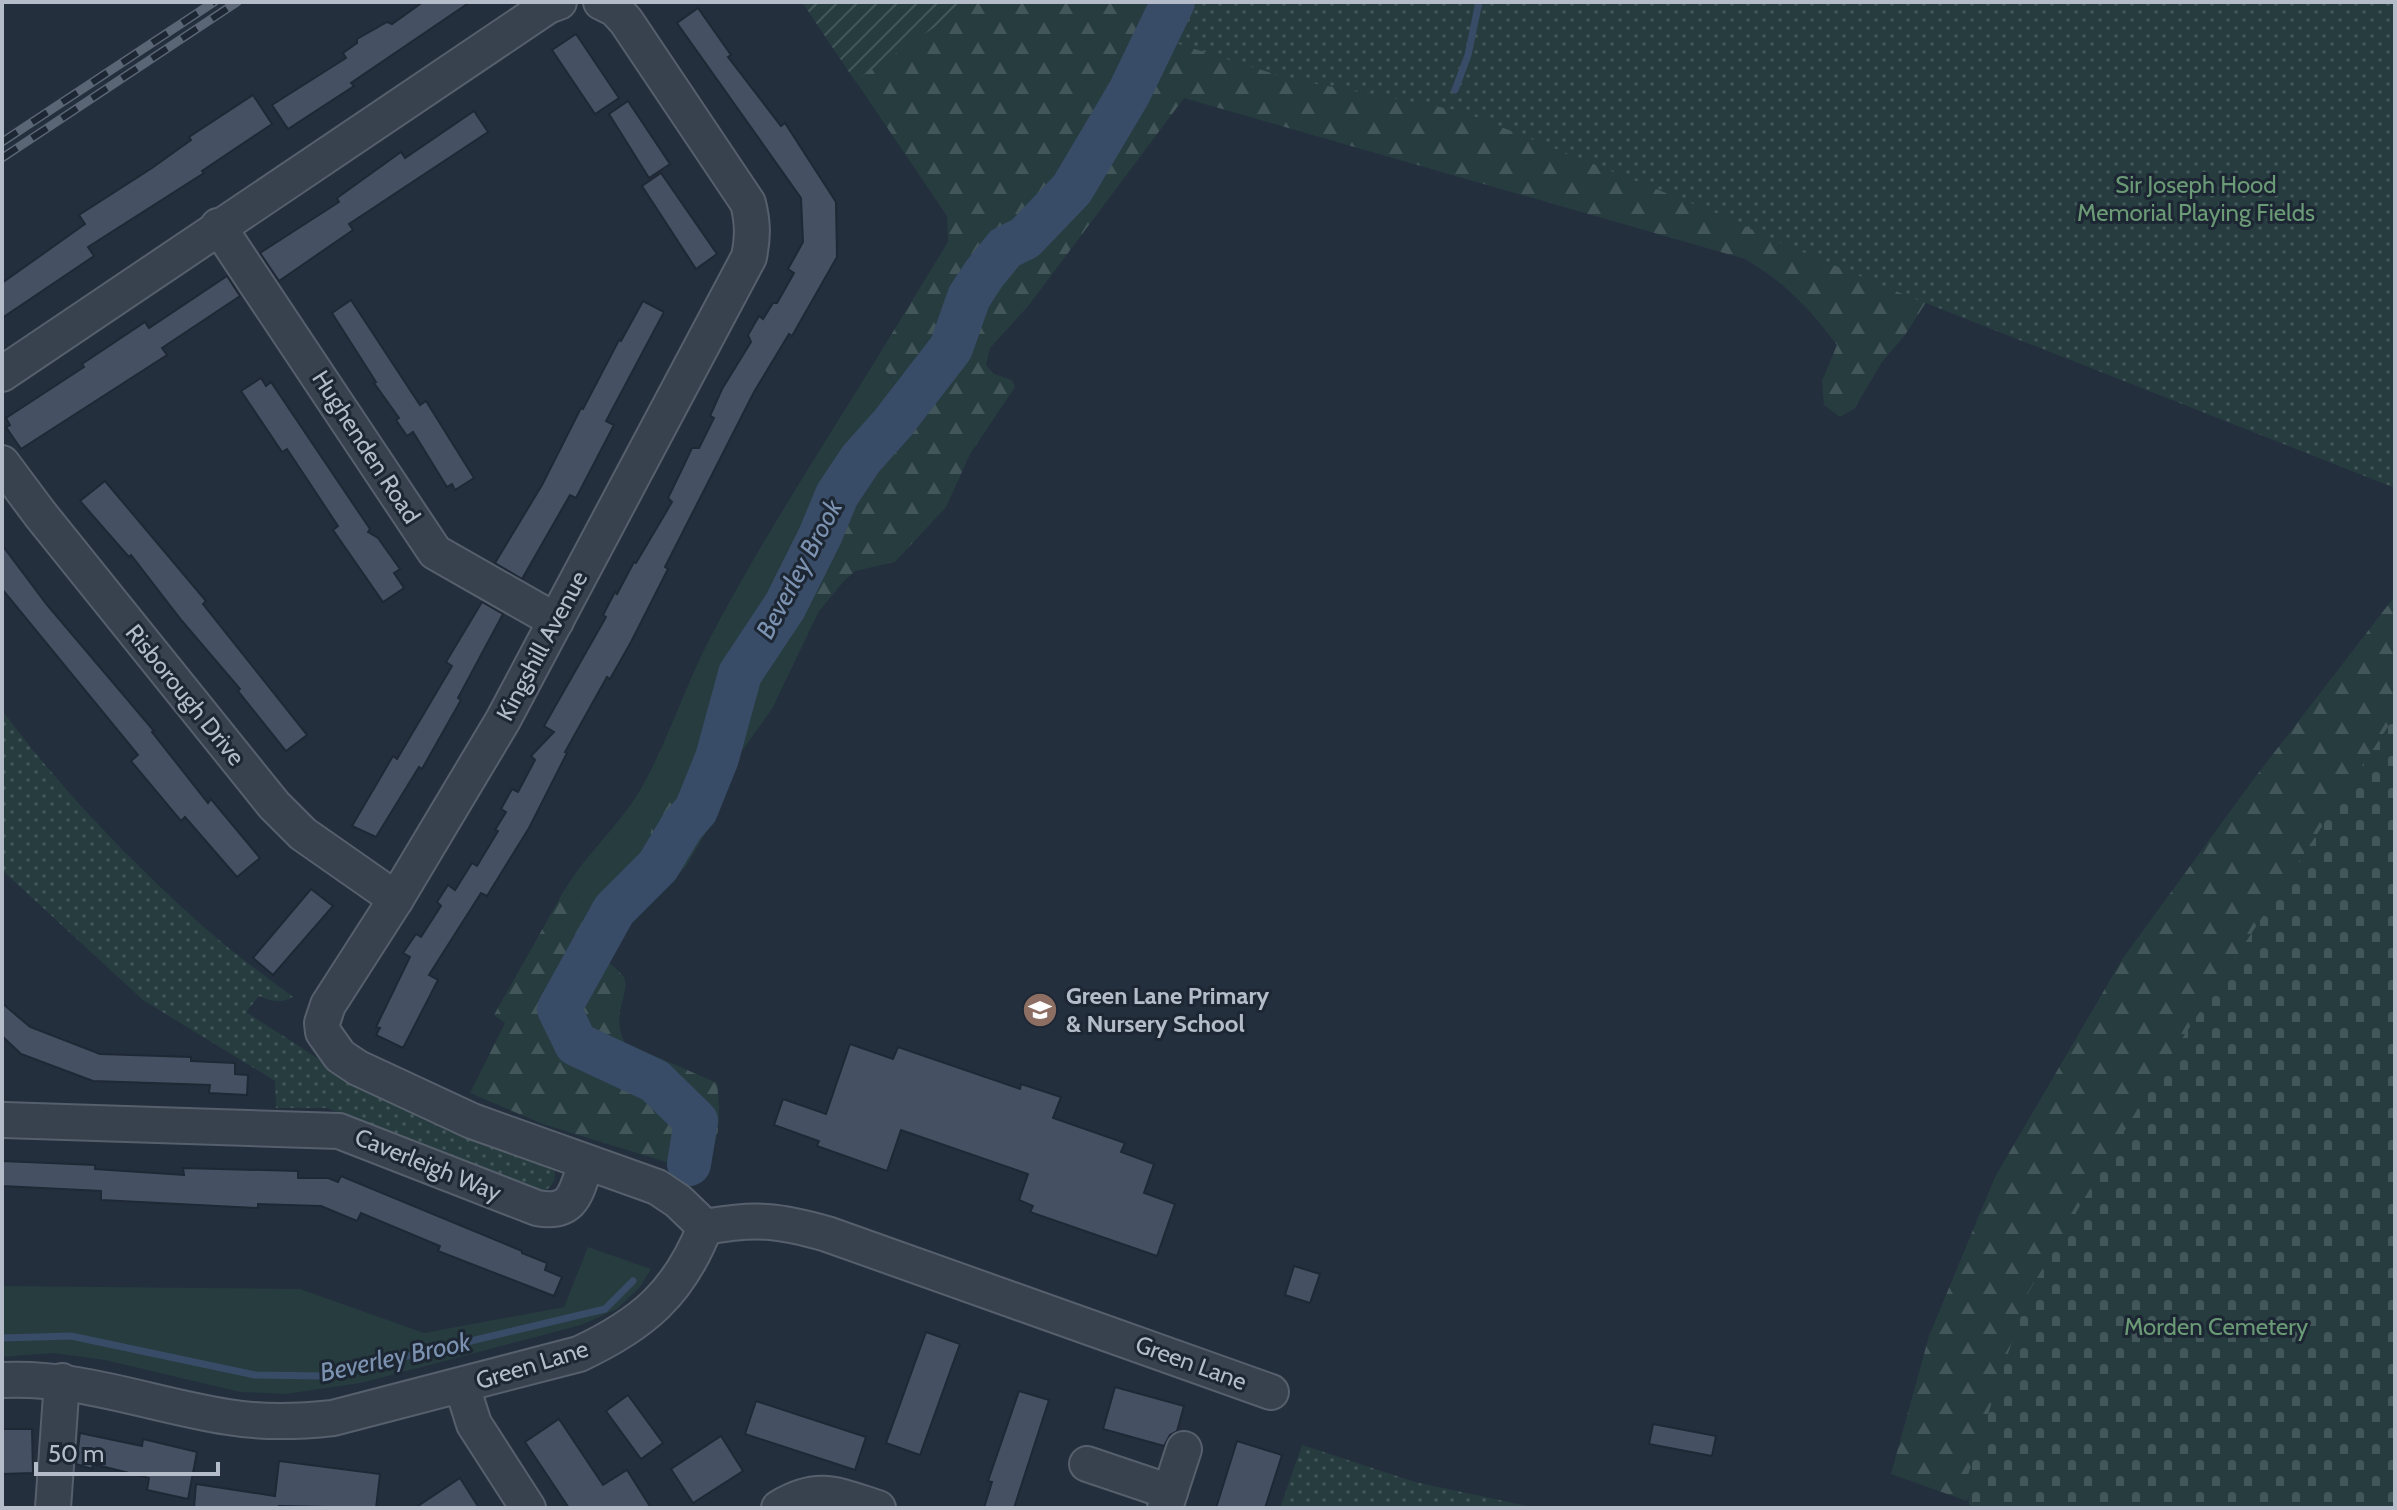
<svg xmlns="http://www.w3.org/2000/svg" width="2397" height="1510" font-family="Cabin,sans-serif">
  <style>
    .grass { fill: #263c3f }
    .forest { fill: url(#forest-firs) }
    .cemetery { fill: url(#cemetery-stones) }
    .park { fill: url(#park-dots) }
    .garden { fill: url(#garden-furrows) }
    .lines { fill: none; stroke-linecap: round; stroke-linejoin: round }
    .stream { stroke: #394c67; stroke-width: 7 }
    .river { stroke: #394c67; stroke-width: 44 }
    .building { fill: #455162; stroke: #1f2835; stroke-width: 2 }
    .minor-casing { stroke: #565f6c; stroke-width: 38 }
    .minor { stroke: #38414e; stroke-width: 34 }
    .rail-casing { stroke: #5a6575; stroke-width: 9 }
    .rail { stroke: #1d2633; stroke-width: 6; stroke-dasharray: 18; stroke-linecap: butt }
    .labels { text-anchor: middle; stroke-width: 6; stroke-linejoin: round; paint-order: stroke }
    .park-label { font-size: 24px; fill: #6b9a76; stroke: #1d2633 }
    .street-label { font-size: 24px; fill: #b4bcc9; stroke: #1d2633 }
    .poi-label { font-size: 24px; font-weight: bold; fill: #b4bcc9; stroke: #1d2633; text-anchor: start }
    .water-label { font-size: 26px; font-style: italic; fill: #7c92b1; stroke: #1d2633 }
  </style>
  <defs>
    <pattern id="forest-firs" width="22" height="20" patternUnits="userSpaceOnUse" patternTransform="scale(2)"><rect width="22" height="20" fill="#263c3f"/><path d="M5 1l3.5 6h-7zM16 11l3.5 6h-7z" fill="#435659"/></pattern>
    <pattern id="cemetery-stones" width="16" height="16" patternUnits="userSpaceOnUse" patternTransform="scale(2)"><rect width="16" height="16" fill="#263c3f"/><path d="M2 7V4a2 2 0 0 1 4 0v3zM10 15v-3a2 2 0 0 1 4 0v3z" fill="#435659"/></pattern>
    <pattern id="park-dots" width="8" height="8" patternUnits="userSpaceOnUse" patternTransform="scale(2)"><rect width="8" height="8" fill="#263c3f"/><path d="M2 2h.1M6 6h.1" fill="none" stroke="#435659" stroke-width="1.8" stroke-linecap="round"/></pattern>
    <pattern id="garden-furrows" width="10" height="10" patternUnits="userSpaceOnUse" patternTransform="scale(2)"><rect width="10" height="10" fill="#263c3f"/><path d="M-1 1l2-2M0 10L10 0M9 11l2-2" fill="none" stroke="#435659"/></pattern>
  </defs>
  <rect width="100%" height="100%" fill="#242f3e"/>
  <g class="grass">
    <path d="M877,358L901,394L902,413L886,440L842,489L827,528L800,549L797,605L819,611L772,709L698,812L694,809L655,814L647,848L639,860L618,873L600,909L589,907L565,889C586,854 618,827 639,792C667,744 683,691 708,642C759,544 819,452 877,358Z"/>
    <path d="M588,1247L651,1269L640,1287L617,1309L581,1325L361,1383L285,1394L240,1392L105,1360L53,1353L2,1357V1286L300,1289L424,1333L564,1307Z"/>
  </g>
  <g class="forest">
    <path d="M972,2H1644L1930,296L1905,335L1882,362L1854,409L1840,417L1824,405L1822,381L1837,345C1808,307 1787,284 1745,259L1184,98L1029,305L990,348L986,365L994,374L1012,380L1015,387L970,454L946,507L895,562L855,571L843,582L819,611L797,605L777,594C768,558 803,552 824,530C834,521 835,503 842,491C855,467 896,440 902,413C907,393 886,374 877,358L948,242L947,216L855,80Z"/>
    <path d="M2395,596V723L2032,1298L1967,1501L1891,1474L1929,1336L1995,1177L2123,958L2253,780Z"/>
    <path d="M677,798C688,800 707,816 709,827L686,866L670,883L655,881L646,884L604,951V958C610,964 618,970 623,976C633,989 609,1014 625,1043L717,1083C720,1113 724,1154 692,1170L543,1124L470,1093L505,1023L494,1015L565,889L589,907L600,909L618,873L639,860L647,848L655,814L665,800Z"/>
  </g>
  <path class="cemetery" d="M2395,716V1508H1972L1969,1504L1967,1478L2028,1293L2156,1078Z"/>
  <g class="park">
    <path d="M1152,2H2395V488L1898,292L1769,238L1726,217L1461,111L1290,79L1137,31Z"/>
    <path d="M2,710C61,790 132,863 206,929C233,953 264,975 293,997C280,1004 272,1001 259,996L246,1012L339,1072L553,1166C560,1181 547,1195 532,1193L327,1108H276L275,1081L143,1000L2,870Z"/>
    <path d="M1302,1445L1415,1482L1536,1508H1280Z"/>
  </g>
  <path class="garden" d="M802,2H972L855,81Z"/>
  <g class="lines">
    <g class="stream">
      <path d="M1455,90L1468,55L1479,2"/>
      <path d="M2,1338L71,1336L255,1375L324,1376L605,1309L633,1281"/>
    </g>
    <path class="river" d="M689,1164L696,1121L655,1081L576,1044L559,1009L614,910L658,866L682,826L696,810L717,758L740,674L785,606L820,536L837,495L861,459L893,423L951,348L969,297L984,274L1005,248L1025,238L1072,189L1129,93L1173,2"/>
  </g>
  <g class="building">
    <path d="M423,2H470L351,83L354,86L288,129L272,105L346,58L343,53L357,43V39L387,22L392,24Z"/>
    <path d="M698,8L731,55L728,57L781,126L785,123L836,202L837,257L792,336L789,334L754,392L665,567L668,569L631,642L610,679L607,677L565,752L567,753L529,828L487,896L481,893L429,975L438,980L403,1048L376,1035L380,1028L376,1027L410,957L403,953L416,934L421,937L441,906L437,902L448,885L455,890L472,863L477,866L498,831L495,830L506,812L501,809L512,789L518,792L535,760L531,756L554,732L544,726L606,617L603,615L615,592L617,594L634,562L636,563L672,502L668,498L683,467L692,448H699L714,418L710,416L722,389L751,342L748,335L759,316L763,319L773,303H777L794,273L788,269L803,242L801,198L677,23Z"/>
    <path d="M576,34L619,98L595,114L552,50Z"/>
    <path d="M253,95L272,124L202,171L204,173L88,247L94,256L2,318V283L85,224L79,215L152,168L191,140L189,137Z"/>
    <path d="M628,101L670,164L649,178L609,114Z"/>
    <path d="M474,111L488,132L349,224L353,230L279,281L260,253L339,202L337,198L401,152L405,158Z"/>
    <path d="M661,173L717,254L696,269L642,186Z"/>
    <path d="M227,276L240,296L162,348L167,355L21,449L6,427L10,425L6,418L84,367L82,364L145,322L149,328Z"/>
    <path d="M351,300L420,405L426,401L474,478L455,490L452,484L447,487L413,432L407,436L396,420L399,418L374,383L376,382L332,313Z"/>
    <path d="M643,301L664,312L606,421L614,425L576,498L570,495L522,579L495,563L542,485L581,408L583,409L619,340L621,341Z"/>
    <path d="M261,378L266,386L271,382L370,529L368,532L378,538L400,569L394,573L404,588L383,602L333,530L338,526L287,449L282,452L241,391Z"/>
    <path d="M105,481L206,601L203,604L307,735L286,751L238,691L240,689L182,621L131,555L129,557L80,501Z"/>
    <path d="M2,545L47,605L154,731L152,732L208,803L211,799L260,858L237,877L185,817L181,821L131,761L138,755L2,589Z"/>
    <path d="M482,602L503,614L458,698L461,700L422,769L419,767L376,837L352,826L393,756L397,759L452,666L446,662Z"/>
    <path d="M311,889L333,906L273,975L253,958Z"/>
    <path d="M2,1003L30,1027L100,1054L191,1057V1061L235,1063V1074L248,1075L247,1095L209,1093L210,1085L93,1081L21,1054L2,1036Z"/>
    <path d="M850,1044L893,1059L898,1047L1020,1089L1021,1084L1061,1097L1053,1118L1125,1143L1121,1152L1154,1164L1144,1193L1175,1204L1157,1256L1030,1212L1033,1206L1019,1200L1028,1174L901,1130L887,1171L817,1146L819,1141L774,1125L783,1099L826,1114Z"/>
    <path d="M2,1161L95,1165V1169L184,1175L183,1168L298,1171V1178H328L338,1182L341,1176L522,1251V1253L547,1263L545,1270L562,1277L554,1296L438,1251L440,1246L361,1213L357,1221L321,1206L258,1204V1208L101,1200V1191L2,1186Z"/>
    <path d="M1294,1266L1320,1274L1310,1303L1285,1295Z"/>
    <path d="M926,1332L960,1344L920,1455L886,1443Z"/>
    <path d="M1115,1387L1184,1406L1177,1431L1170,1435L1164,1446L1103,1429Z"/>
    <path d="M1019,1391L1049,1400L1014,1508H984L992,1482L988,1481Z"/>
    <path d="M628,1395L663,1443L641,1459L606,1411Z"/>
    <path d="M756,1401L866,1437L855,1470L745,1434Z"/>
    <path d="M559,1419L603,1485L627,1470L651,1508H569L525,1442Z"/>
    <path d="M1653,1424L1716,1436L1712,1456L1649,1444Z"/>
    <path d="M2,1429H32L33,1473L2,1474Z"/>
    <path d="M80,1433L142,1446L143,1439L197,1452L188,1499L147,1490L149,1478L93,1464L92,1469L76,1464Z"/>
    <path d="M721,1436L743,1471L693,1503L671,1469Z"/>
    <path d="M1237,1441L1282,1455L1265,1508H1216Z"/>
    <path d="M279,1461L380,1474L376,1508L279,1506L278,1508H194L196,1484L275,1496Z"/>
    <path d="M460,1478L479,1508H415Z"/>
  </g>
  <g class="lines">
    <g class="minor-casing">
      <g id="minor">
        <path d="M601,2L615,9L626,21L748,203C753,223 753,237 749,257L503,720L396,899L328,1005L322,1023L323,1032L340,1056L358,1068L472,1121L657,1187L678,1201L705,1227"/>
        <path d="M218,226L435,552L556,621"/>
        <path d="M2,374L548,6L559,2"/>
        <path d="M2,463L40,514L274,805L303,834L396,899"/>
        <path d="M4,1120L339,1131L537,1208C574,1215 576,1192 586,1163"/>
        <path d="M705,1227C756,1218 778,1220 827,1234L1271,1392"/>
        <path d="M2,1380C80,1376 151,1405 228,1417C263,1423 297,1422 333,1418L579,1354C643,1324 679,1293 705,1227"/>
        <path d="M462,1386L474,1424L528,1508"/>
        <path d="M1087,1464L1170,1492L1165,1508"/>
        <path d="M1170,1492L1184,1449"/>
        <path d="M53,1508L62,1381"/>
        <path d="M779,1508C818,1484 837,1495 878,1508"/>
      </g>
    </g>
    <use href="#minor" class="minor"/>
    <g class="rail-casing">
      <g id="rail">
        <path d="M2,142L214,2"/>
        <path d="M2,158L237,2"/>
      </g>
    </g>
    <use href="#rail" class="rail"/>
  </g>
  <defs>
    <g id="school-disc" transform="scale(1.8)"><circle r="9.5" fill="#8d6e63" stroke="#1d2633"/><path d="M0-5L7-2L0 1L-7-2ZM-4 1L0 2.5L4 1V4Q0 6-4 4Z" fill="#fff"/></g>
  </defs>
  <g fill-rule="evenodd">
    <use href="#school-disc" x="1040" y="1010"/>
  </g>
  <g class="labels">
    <g class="park-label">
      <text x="2196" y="193">Sir Joseph Hood<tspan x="2196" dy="28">Memorial Playing Fields</tspan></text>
      <text x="2216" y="1335">Morden Cemetery</text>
    </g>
    <g class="street-label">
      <text transform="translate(366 447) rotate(57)" y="8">Hughenden Road</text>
      <text transform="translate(542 646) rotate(-62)" y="8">Kingshill Avenue</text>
      <text transform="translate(185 695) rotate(51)" y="8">Risborough Drive</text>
      <text transform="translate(428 1165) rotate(22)" y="8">Caverleigh Way</text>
      <text transform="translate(1191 1363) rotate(20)" y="8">Green Lane</text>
      <text transform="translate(532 1365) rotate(-17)" y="8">Green Lane</text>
    </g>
    <g class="poi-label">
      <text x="1066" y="1004">Green Lane Primary<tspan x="1066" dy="28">&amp; Nursery School</tspan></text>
    </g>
    <g class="water-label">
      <text transform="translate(799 569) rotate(-62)" y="9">Beverley Brook</text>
      <text transform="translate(395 1357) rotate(-12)" y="9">Beverley Brook</text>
    </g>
  </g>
  <rect width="2397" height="1510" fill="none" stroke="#b4bcc9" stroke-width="8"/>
  <path d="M36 1462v12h182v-12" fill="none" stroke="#b4bcc9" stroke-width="4"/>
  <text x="48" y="1462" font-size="24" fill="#b4bcc9" stroke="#1d2633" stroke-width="6" paint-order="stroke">50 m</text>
</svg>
